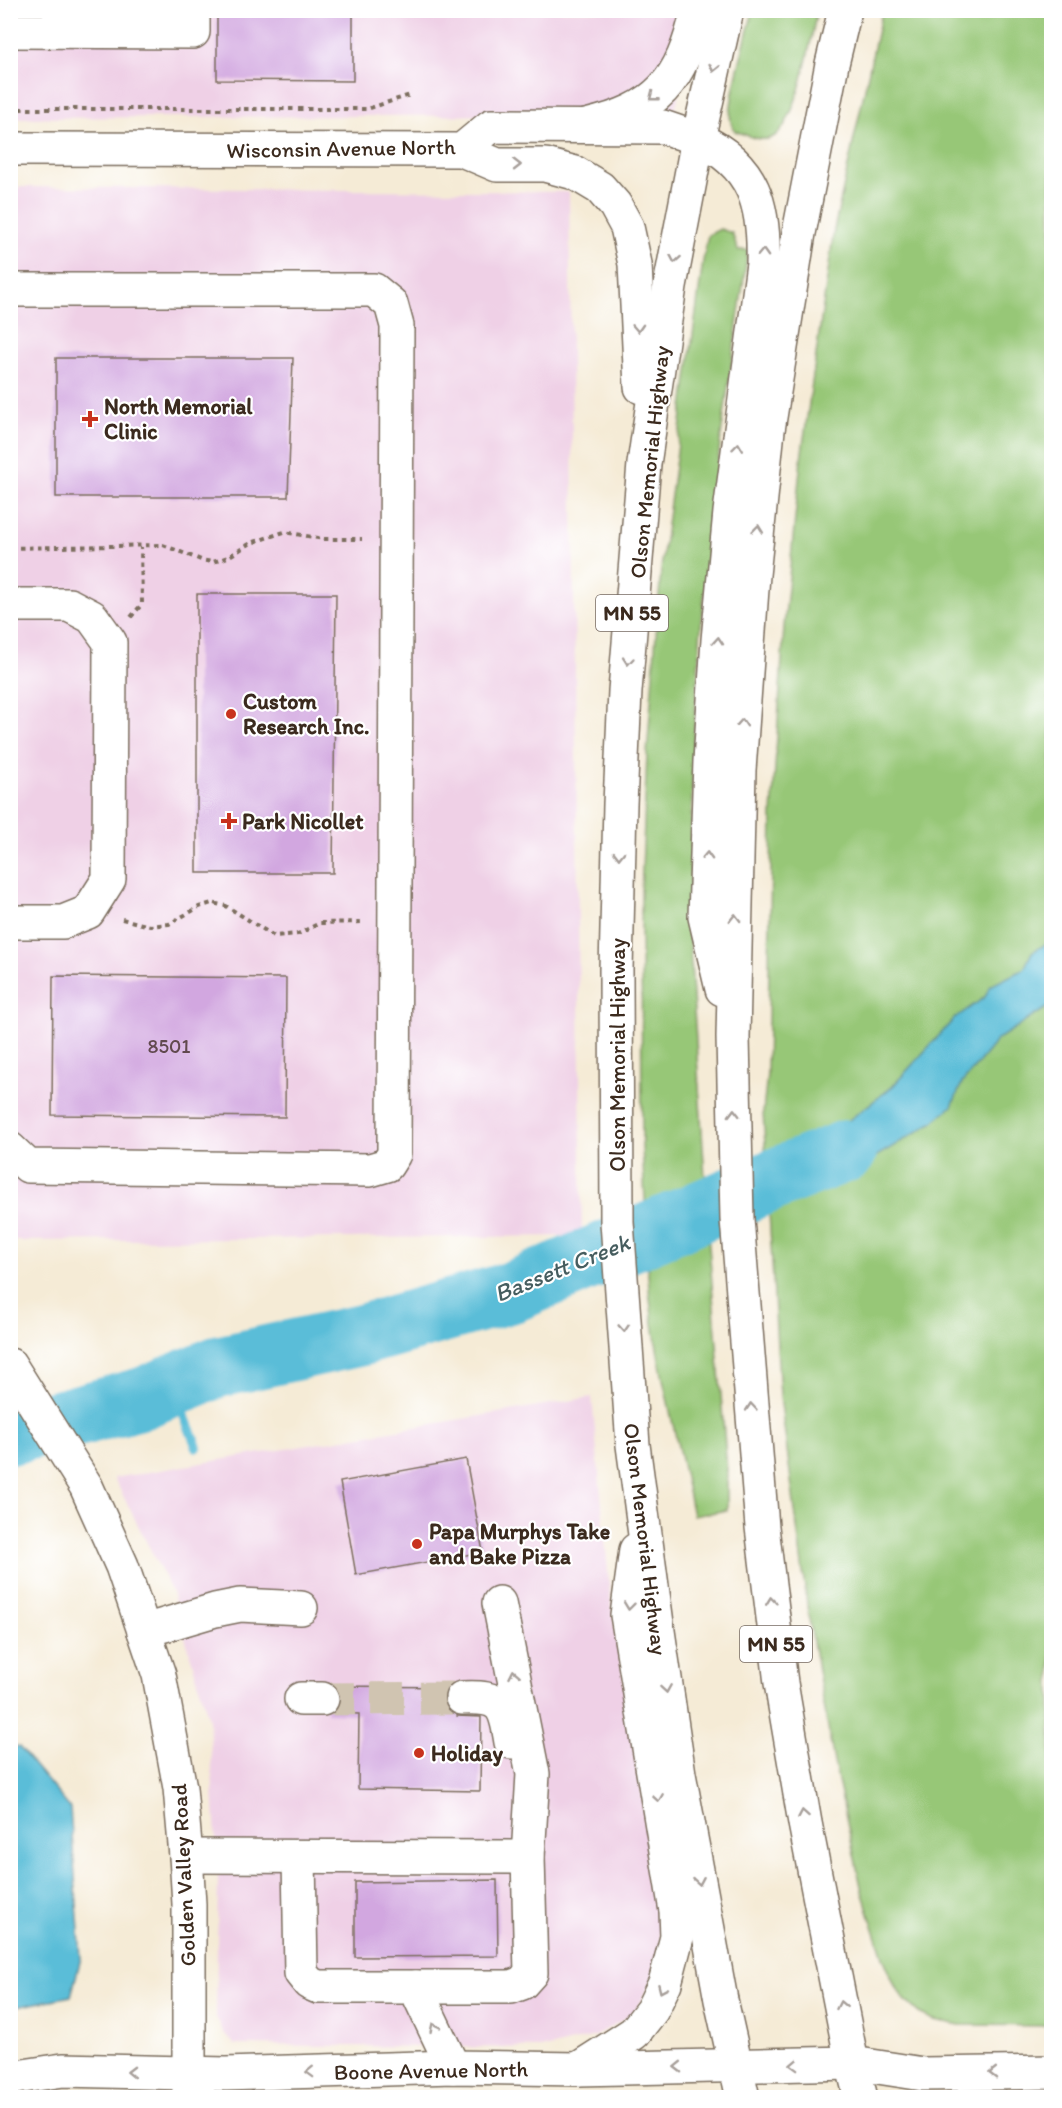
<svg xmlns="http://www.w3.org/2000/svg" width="1062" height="2108" font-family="Itim,sans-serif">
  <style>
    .built { fill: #efd0e6 }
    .green { fill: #97c777; stroke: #69784a; stroke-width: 1.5 }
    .water { fill: #5abdd8; stroke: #4a747b; stroke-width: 1.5 }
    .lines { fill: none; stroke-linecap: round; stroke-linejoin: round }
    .stream { stroke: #5abdd8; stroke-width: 10 }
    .river { stroke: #5abdd8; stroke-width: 62 }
    .building { fill: #d2a7e0 }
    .minor-tunnel { stroke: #d0c4b1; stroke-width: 33; stroke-dasharray: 33 16; stroke-linecap: butt }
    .minor-casing { stroke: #7c6e5e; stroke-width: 36 }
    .highway-casing { stroke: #7c6e5e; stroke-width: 36 }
    .path { stroke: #7c6e5e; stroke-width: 4; stroke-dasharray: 4.5 4.5; stroke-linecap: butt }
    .minor { stroke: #fff; stroke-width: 33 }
    .highway { stroke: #fff; stroke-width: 33 }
    .oneway { stroke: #a79f9a }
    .poi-dot { fill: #c8321e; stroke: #fff; stroke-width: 2 }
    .labels { text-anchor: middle; stroke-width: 4.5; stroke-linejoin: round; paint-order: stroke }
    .number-label { font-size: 20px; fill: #61494e }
    .shield { fill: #fff; stroke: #766a62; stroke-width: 1.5 }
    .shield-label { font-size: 21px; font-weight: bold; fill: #3b2a1e }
    .street-label { font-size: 22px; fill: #3b2a1e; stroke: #fff }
    .poi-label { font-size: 22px; font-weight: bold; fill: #3b2a1e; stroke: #fff; text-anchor: start }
    .water-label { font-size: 24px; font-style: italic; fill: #465d5f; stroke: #fff }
  </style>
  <rect width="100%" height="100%" fill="#fff"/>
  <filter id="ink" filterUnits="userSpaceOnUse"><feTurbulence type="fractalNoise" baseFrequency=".0167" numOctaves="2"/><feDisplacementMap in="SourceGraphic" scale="12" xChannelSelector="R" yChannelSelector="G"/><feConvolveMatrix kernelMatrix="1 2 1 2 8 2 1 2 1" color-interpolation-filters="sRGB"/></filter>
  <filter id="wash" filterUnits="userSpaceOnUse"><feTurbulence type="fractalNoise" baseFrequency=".008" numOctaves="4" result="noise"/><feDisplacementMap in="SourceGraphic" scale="24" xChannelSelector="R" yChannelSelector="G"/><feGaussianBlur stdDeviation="1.35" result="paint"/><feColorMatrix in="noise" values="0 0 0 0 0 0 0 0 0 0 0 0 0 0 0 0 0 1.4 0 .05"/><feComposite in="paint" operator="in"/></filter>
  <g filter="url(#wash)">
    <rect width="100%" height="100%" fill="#f5ebd6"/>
    <g class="built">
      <path d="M10,11H700L674,114L11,118Z"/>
      <path d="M21,187L569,192L582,1236L11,1241V189Z"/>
      <path d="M592,1397L610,1594L661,1910L660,1966L634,2013L595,2036L549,2048L235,2045L224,2033L216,2017L218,1874L209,1720L172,1592L114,1478Z"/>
    </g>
    <g class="green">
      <path d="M753,11H817C811,37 797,129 771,138C760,142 746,135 735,131C734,129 731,125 731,122C726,106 748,31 753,11Z"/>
      <path d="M882,11H1051V2026L960,2025L934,2020L919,2013L906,2001L896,1988L883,1957L862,1891L834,1762L809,1619L780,1396L763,1112L767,1074L772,814L784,627L801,459L834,230Z"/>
      <path d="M720,229L732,233L738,250H748L720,443L701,626L693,745L689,934L706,1193L646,1217L642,1147L641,893L647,754L661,569L703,261L708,235Z"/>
      <path d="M707,1221L727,1470V1510L693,1516C676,1427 647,1338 647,1247Z"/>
    </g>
    <g class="water">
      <path d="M1051,941V1005L998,1039L962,1083L952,1106L932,1123L875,1157L863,1169L779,1201L768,1195L767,1165L771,1164L777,1152L824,1139L892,1087L955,1018L985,997L990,986L1024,969L1032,952Z"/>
      <path d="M706,1193L707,1221L647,1247L646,1217Z"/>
      <path d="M11,1745L19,1747L70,1808L81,1958L71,1996L11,2008Z"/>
    </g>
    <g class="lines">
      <path class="stream" d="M172,1386L197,1447"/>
      <path class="river" d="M10,1434L143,1398L217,1367L362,1335L512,1292L785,1175L846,1151"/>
    </g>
    <g id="blocks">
      <g class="building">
        <path d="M217,10H353V81L217,80Z"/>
        <path d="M56,358H293L288,497H56Z"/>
        <path d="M197,594H336L333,873H197Z"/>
        <path d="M53,976L286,978L285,1117L52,1115Z"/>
        <path d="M466,1459L483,1552L356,1575L340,1482Z"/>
        <path d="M326,1686L458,1687L457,1716L481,1717L480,1791L358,1789L359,1714L326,1713Z"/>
        <path d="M497,1880L498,1956L355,1957V1882Z"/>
      </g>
    </g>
  </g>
  <g filter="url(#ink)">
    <use href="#blocks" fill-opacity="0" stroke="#7c6e5e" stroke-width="1.5"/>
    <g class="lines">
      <path class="minor-tunnel" d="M322,1699L462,1698"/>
      <g class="minor-casing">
        <g id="minor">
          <path d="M10,31L193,32V10"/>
          <path d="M10,149L462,150L491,126L663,127L698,139"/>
          <path d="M10,290H374L391,304L397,326L394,1154L387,1165L370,1170L28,1166L10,1149"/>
          <path d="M10,605H69L92,617L110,642L109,879L88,912L63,922H10"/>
          <path d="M10,1365L86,1486L122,1566L159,1675L180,1788L186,1856L189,1904V2098"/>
          <path d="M144,1631L215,1610L240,1605L301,1608"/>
          <path d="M462,1698C502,1696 505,1705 511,1742"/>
          <path d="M301,1699H322"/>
          <path d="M186,1856L528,1857"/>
          <path d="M299,1857L301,1973L309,1983L318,1987H511L522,1983L531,1973L528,1857L533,1774L499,1603"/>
          <path d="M415,1987L453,2067"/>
          <path d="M10,2078L63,2070L226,2074L453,2067L578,2069L852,2063L923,2074L1052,2072"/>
        </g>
      </g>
      <g class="highway-casing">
        <g id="highway">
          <path d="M727,10L698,139L670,286L644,464L625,691L620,804L616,970L617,1222L633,1445L658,1631L679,1774L700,1886L721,2000L743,2098"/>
          <path d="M845,10L832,64L799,233L768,430L753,575L739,770L733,1037L737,1219L762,1527L781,1683L805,1823L852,2063L861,2098"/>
          <path d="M586,126C659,109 681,82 698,10"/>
          <path d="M698,139C755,164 765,207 763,264L730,512L718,640L710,761L705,917L722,989"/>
          <path d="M462,150L497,165H545L575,173L600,188L615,205L627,227L635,264L641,387"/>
          <path d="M578,2069L634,2033L652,2010L665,1983L677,1937L676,1911L627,1615L636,1550"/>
        </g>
      </g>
      <g class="path">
        <path d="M10,109H367L410,95"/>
        <path d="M10,548L163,545L201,560L213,562L228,557L251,543L284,532L324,539H362"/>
        <path d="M131,617L142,604L141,547"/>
        <path d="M122,919L150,926L169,924L199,907L212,903L226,906L274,936L298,934L320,923L362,922"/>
      </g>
      <use href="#minor" class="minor"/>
      <use href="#highway" class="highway"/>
    </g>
    <defs><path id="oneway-chevron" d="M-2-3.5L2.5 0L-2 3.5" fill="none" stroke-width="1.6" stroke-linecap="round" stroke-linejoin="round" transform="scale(1.5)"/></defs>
    <g class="oneway">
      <use href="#oneway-chevron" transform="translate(714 68) rotate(103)"/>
      <use href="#oneway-chevron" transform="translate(653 97) rotate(142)"/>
      <use href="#oneway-chevron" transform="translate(517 165)"/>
      <use href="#oneway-chevron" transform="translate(763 253) rotate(-88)"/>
      <use href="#oneway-chevron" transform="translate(675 259) rotate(100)"/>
      <use href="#oneway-chevron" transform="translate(638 328) rotate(87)"/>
      <use href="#oneway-chevron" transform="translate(738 447) rotate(-83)"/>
      <use href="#oneway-chevron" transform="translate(758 529) rotate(-84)"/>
      <use href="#oneway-chevron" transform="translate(718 641) rotate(-86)"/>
      <use href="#oneway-chevron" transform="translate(628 661) rotate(95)"/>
      <use href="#oneway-chevron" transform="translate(742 723) rotate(-86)"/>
      <use href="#oneway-chevron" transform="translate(619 855) rotate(91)"/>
      <use href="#oneway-chevron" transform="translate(707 856) rotate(-88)"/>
      <use href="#oneway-chevron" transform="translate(735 918) rotate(-89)"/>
      <use href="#oneway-chevron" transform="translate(734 1113) rotate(-91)"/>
      <use href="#oneway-chevron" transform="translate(624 1328) rotate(86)"/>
      <use href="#oneway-chevron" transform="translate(751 1407) rotate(-95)"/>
      <use href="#oneway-chevron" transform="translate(771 1601) rotate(-97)"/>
      <use href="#oneway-chevron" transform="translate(629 1606) rotate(97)"/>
      <use href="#oneway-chevron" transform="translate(514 1674) rotate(-101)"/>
      <use href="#oneway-chevron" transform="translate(666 1689) rotate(81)"/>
      <use href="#oneway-chevron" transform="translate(658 1798) rotate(81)"/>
      <use href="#oneway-chevron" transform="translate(803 1814) rotate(-100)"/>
      <use href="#oneway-chevron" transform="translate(699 1881) rotate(80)"/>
      <use href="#oneway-chevron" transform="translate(662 1989) rotate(114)"/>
      <use href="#oneway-chevron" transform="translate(841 2005) rotate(-101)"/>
      <use href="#oneway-chevron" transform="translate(434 2027) rotate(-115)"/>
      <use href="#oneway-chevron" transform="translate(794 2065) rotate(178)"/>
      <use href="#oneway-chevron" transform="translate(678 2067) rotate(179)"/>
      <use href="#oneway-chevron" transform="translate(131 2072) rotate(-179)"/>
      <use href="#oneway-chevron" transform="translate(310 2072) rotate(178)"/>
      <use href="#oneway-chevron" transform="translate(993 2073) rotate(179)"/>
    </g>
  </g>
  <g class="poi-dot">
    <path d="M87 410h6v6h6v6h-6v6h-6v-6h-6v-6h6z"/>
    <circle cx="231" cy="714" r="6"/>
    <path d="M226 812h6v6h6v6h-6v6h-6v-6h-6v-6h6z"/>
    <circle cx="417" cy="1544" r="6"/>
    <circle cx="419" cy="1753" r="6"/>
  </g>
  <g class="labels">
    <g class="number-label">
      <text x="169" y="1053">8501</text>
    </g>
    <g class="shield">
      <rect x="596" y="595" width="72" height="36" rx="4.5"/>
      <rect x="740" y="1626" width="72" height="36" rx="4.5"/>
    </g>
    <g class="shield-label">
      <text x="632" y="620">MN 55</text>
      <text x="776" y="1651">MN 55</text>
    </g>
    <g class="street-label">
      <text transform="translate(341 148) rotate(-1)" y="8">Wisconsin Avenue North</text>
      <text transform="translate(649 462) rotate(-84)" y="8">Olson Memorial Highway</text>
      <text transform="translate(617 1055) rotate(-90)" y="8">Olson Memorial Highway</text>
      <text transform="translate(646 1539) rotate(83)" y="8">Olson Memorial Highway</text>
      <text transform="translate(183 1875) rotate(-93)" y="8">Golden Valley Road</text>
      <text transform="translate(431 2070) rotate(-1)" y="8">Boone Avenue North</text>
    </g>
    <g class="poi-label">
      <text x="104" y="414">North Memorial<tspan x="104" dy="25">Clinic</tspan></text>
      <text x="243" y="709">Custom<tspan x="243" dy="25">Research Inc.</tspan></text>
      <text x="242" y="829">Park Nicollet</text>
      <text x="429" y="1539">Papa Murphys Take<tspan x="429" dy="25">and Bake Pizza</tspan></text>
      <text x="431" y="1761">Holiday</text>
    </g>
    <g class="water-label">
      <text transform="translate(562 1268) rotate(-22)" y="8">Bassett Creek</text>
    </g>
  </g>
  <rect width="1062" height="2108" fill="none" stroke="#fff" stroke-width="36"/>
</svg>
